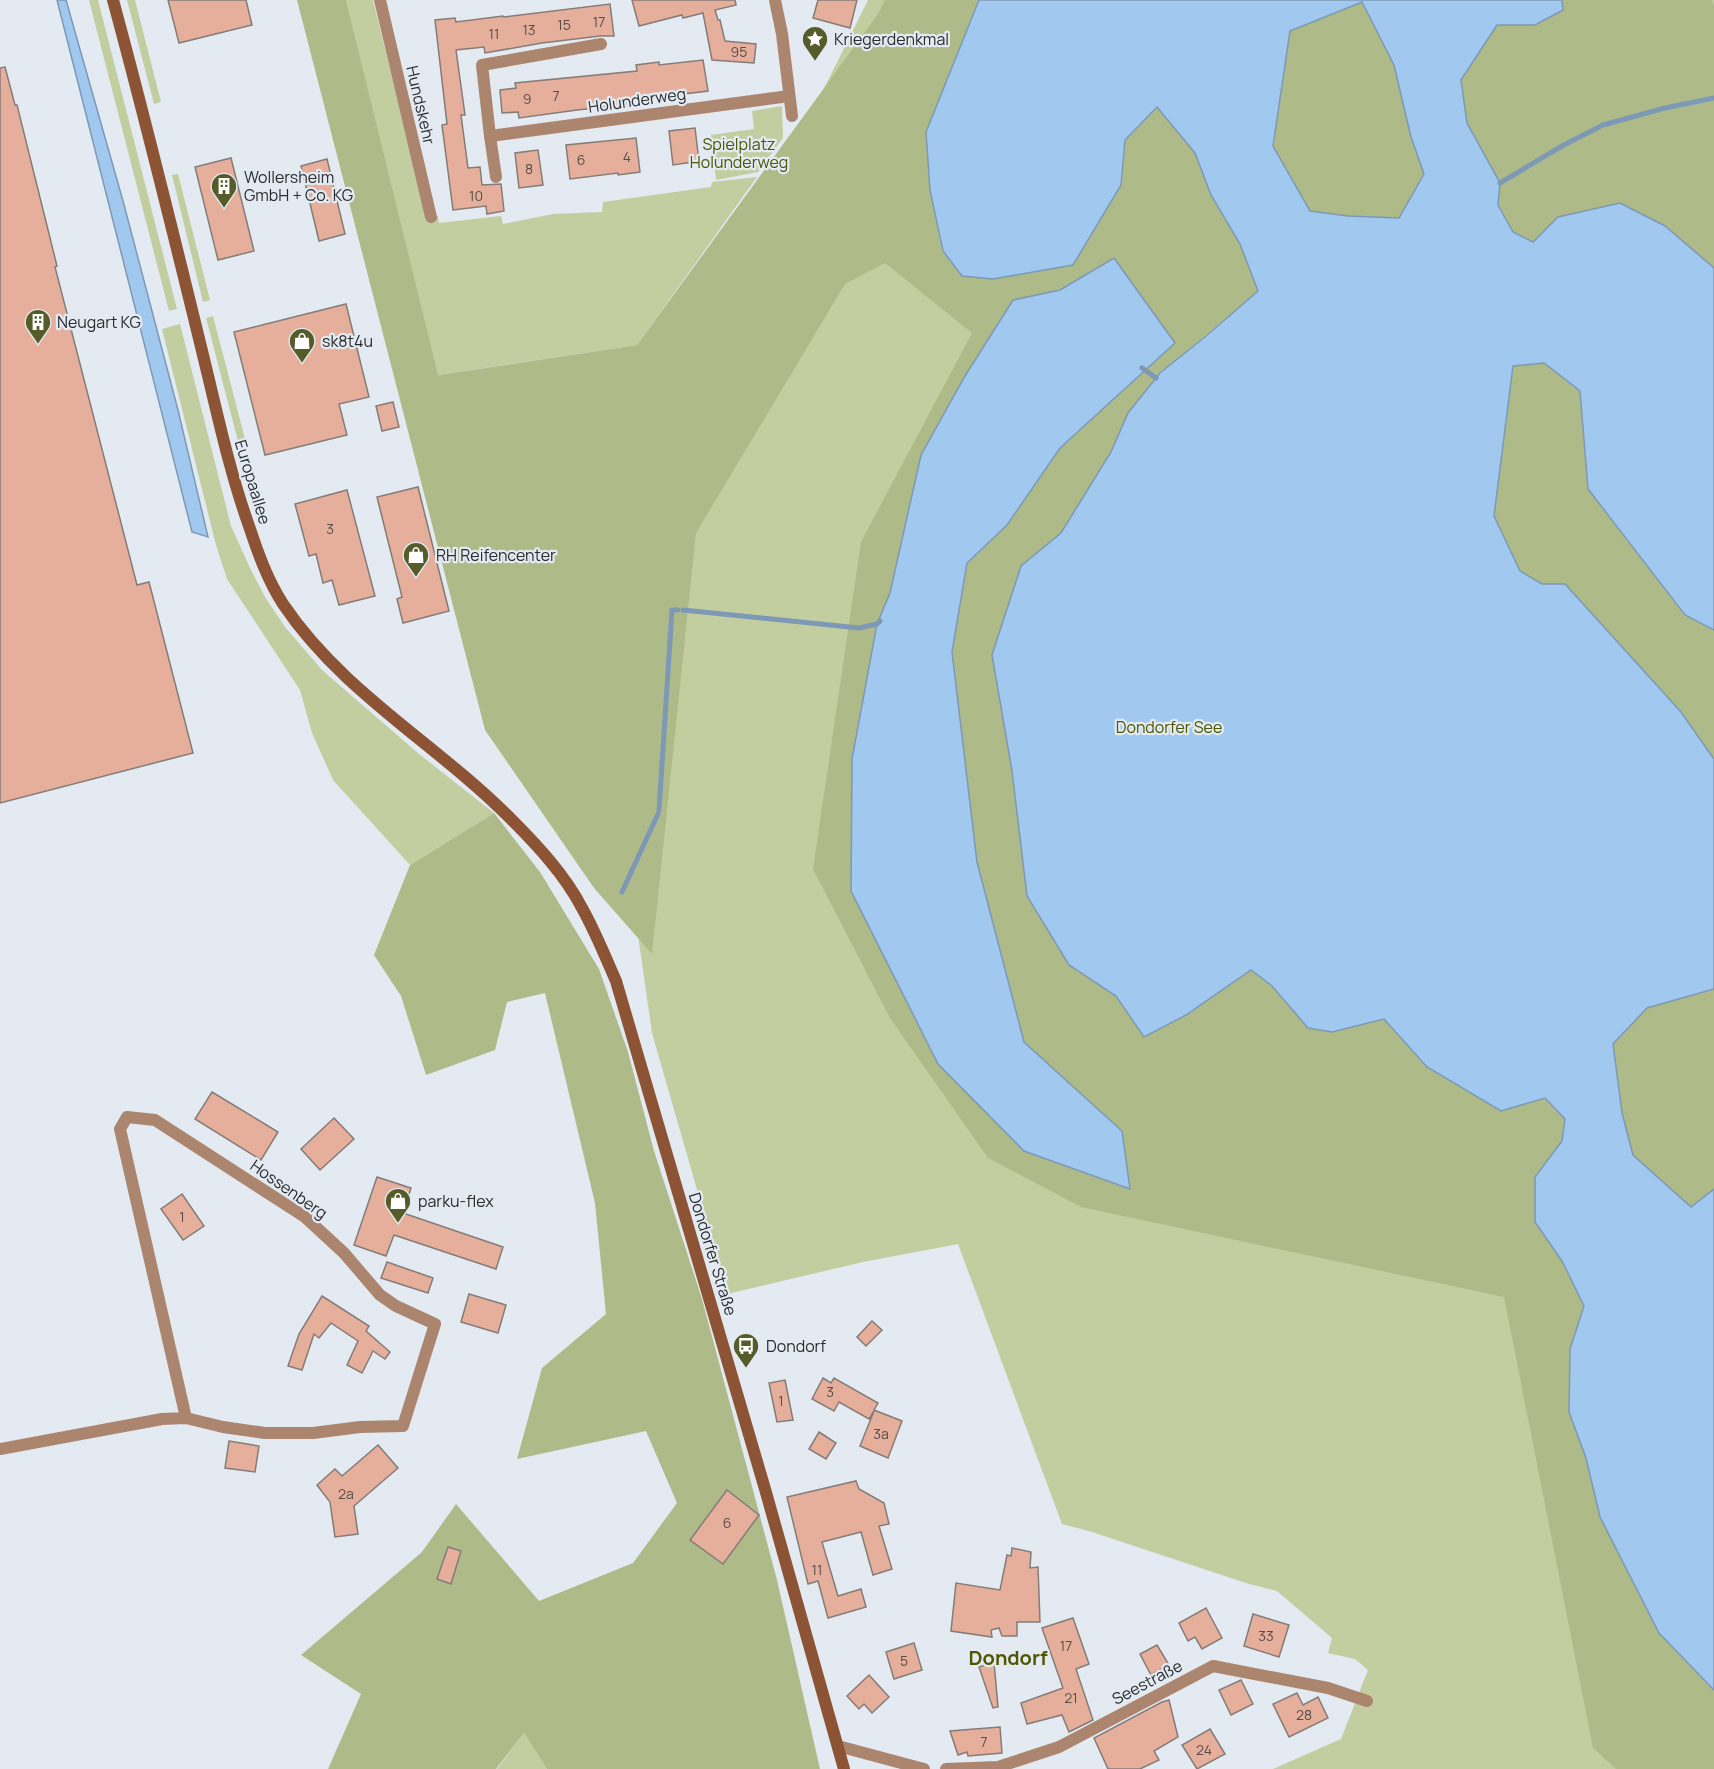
<svg xmlns="http://www.w3.org/2000/svg" width="1714" height="1769" font-family="Manrope,sans-serif">
  <style>
    .green { fill: #c2cea0 }
    .forest { fill: #aebb89; fill-rule: evenodd }
    .water { fill: #a1c8ef; stroke: #7d99b5; stroke-width: 1.5; fill-rule: evenodd }
    .lines { fill: none; stroke-linecap: round; stroke-linejoin: round }
    .stream { stroke: #7d99b5; stroke-width: 5 }
    .building { fill: #e5af9c; stroke: #857c78; stroke-width: 1.5 }
    .minor { stroke: #ac856f; stroke-width: 12 }
    .secondary { stroke: #8c5434; stroke-width: 12 }
    .labels { text-anchor: middle; stroke-width: 4.5; stroke-linejoin: round; paint-order: stroke }
    .number-label { font-size: 14px; fill: #594d4a }
    .poi-label { font-size: 16px; fill: #2a2c2f; stroke: #e3eaf1; text-anchor: start }
    .street-label { font-size: 16px; fill: #2a2c2f; stroke: #e3eaf1 }
    .park-label { font-size: 16px; fill: #495706; stroke: #e3eaf1 }
    .quarter-label { font-size: 20px; font-weight: bold; fill: #505700; stroke: #e3eaf1 }
  </style>
  <rect width="100%" height="100%" fill="#e3eaf1"/>
  <g class="green">
    <path d="M89,0H98L177,309L169,311Z"/>
    <path d="M127,0H135L161,102L154,104Z"/>
    <path d="M346,0H373L426,216H438L439,223L501,216L503,224L553,214L602,212L603,202L711,187L712,182L757,177L637,345L437,375Z"/>
    <path d="M868,0H1714V1769H1273L1341,1739L1368,1670L1355,1659L1328,1653L1332,1638L1277,1591L1249,1584L1092,1532L1062,1524L958,1244L863,1262L727,1294L652,1033L621,816L796,145Z"/>
    <path d="M782,106L783,138L758,172L716,180L711,135L754,129L752,111Z"/>
    <path d="M178,174L210,300L203,302L172,175Z"/>
    <path d="M213,316L246,443L239,445L206,318Z"/>
    <path d="M180,324L231,526L250,568L265,597L285,627L322,670L419,754L494,813L410,865L333,780L312,733L300,690L227,579L216,545L162,329Z"/>
    <path d="M524,1733L547,1769H497Z"/>
  </g>
  <g class="forest">
    <path d="M297,0H346L438,375L637,345L878,14L885,0H979L926,132L930,190L942,251L962,276L1121,185L1125,140L1157,107L1195,153L1211,195L1240,244L1258,291L1160,373L1128,413L1111,452L1061,533L1021,566L992,655L1012,771L1027,896L1069,965L1116,996L1144,1037L1186,1015L1251,970L1272,986L1308,1028L1332,1032L1384,1019L1427,1067L1500,1111L1545,1098L1565,1119L1562,1141L1535,1177V1222L1562,1261L1584,1306L1570,1349L1569,1412L1586,1458L1600,1517L1659,1633L1714,1690V1769H1616L1593,1748L1504,1297L1081,1207L988,1158L890,1018L813,869L861,542L972,333L885,263L845,284L696,533L652,954L594,888L485,730ZM1114,258L1175,343L1060,448L1007,525L967,563L952,652L977,862L1024,1042L1122,1131L851,891L877,625L1013,300L1060,290Z"/>
    <path d="M1562,0H1712L1714,6V268L1665,226L1558,217L1533,242L1513,232L1498,204L1500,183L1467,123L1461,80L1497,24L1535,25L1562,10Z"/>
    <path d="M1362,2L1394,65L1411,137L1424,174L1399,218L1348,216L1310,211L1273,146L1290,31Z"/>
    <path d="M1544,363L1580,391L1588,489L1684,615L1714,630V759L1681,712L1565,584H1542L1520,571L1494,516L1513,365Z"/>
    <path d="M494,813L540,872L599,969L628,1052L654,1151L702,1299L777,1580L820,1769H547L524,1733L496,1769H328L361,1694L301,1655L422,1552L456,1504L539,1601L633,1563L677,1503L646,1431L517,1459L542,1368L606,1314L595,1203L545,993L507,1002L495,1050L426,1075L401,996L374,955L410,865Z"/>
    <path d="M1714,989V1189L1691,1207L1633,1155L1622,1113L1613,1044L1647,1008Z"/>
  </g>
  <g class="water">
    <path d="M57,0H66L123,201L178,410L208,537L192,532Z"/>
    <path d="M979,0H1562L1563,10L1535,25H1497L1461,80L1467,123L1500,183L1498,205L1513,232L1533,242L1558,217L1620,203L1665,226L1714,268V630L1685,615L1588,489L1580,391L1544,363L1513,366L1494,516L1520,571L1542,584H1565L1681,712L1714,759V989L1647,1008L1613,1044L1622,1113L1633,1155L1691,1207L1714,1189V1690L1659,1633L1600,1517L1586,1458L1569,1412L1570,1349L1584,1306L1562,1261L1535,1222V1177L1562,1141L1565,1119L1545,1098L1501,1111L1427,1067L1384,1019L1332,1032L1308,1028L1272,986L1251,970L1186,1015L1144,1037L1116,996L1069,965L1027,896L1012,771L992,655L1021,566L1061,533L1111,452L1128,413L1160,373L1206,336L1258,291L1240,244L1211,195L1195,153L1157,107L1125,140L1121,185L1073,265L993,279L962,276L943,251L930,190L926,132ZM1362,2L1394,65L1411,137L1424,174L1399,218L1348,216L1310,211L1273,146L1290,31Z"/>
    <path d="M1114,258L1175,343L1060,448L1007,525L967,563L952,652L977,862L1024,1042L1122,1131L1130,1189L1024,1151L938,1064L851,891L852,759L877,624L890,593L921,455L965,376L1013,300L1060,290Z"/>
  </g>
  <g class="lines">
    <g class="stream">
      <path d="M1500,183L1562,146L1603,125L1665,108L1714,98"/>
      <path d="M1142,368L1156,378"/>
      <path d="M683,610L859,628L877,624L880,621"/>
      <path d="M659,810L672,610H678"/>
      <path d="M622,892L658,814"/>
    </g>
  </g>
  <g class="building">
    <path d="M168,0H246L252,25L179,43Z"/>
    <path d="M632,0H735L736,5L715,10L718,20H720L725,41L756,44L754,63L712,60L703,13L683,18L682,15L639,26Z"/>
    <path d="M818,0H857L850,28L813,18Z"/>
    <path d="M610,4L614,36H600L542,43L485,53L484,47L456,50L465,115H461L468,168L480,167L482,185L501,184L504,211L487,214L486,206L453,210L442,125L447,124L435,20L455,18L456,22L503,16L504,17Z"/>
    <path d="M703,60L708,91L626,101V106L606,109V107L577,110L519,118L518,112L502,113L500,90L516,88L515,83L637,71L636,65L659,62V65Z"/>
    <path d="M5,67L15,105H17L57,266L55,267L137,585L149,582L193,753L0,803V68Z"/>
    <path d="M695,128L699,161L673,165L669,131Z"/>
    <path d="M636,138L640,172L618,175V173L570,179L566,145Z"/>
    <path d="M538,150L543,185L519,188L515,153Z"/>
    <path d="M231,158L254,251L218,260L195,167Z"/>
    <path d="M327,159L345,234L319,241L301,166Z"/>
    <path d="M346,304L369,397L339,404L347,435L265,455L234,332Z"/>
    <path d="M393,402L399,427L382,431L376,406Z"/>
    <path d="M418,487L449,611L403,623L397,599L402,597L377,497Z"/>
    <path d="M347,490L375,596L339,605L332,580L323,583L316,554L309,556L295,504Z"/>
    <path d="M212,1092L278,1132L261,1160L195,1119Z"/>
    <path d="M334,1118L354,1139L320,1170L301,1149Z"/>
    <path d="M377,1177L411,1188L403,1213L503,1247L496,1269L394,1235L386,1256L354,1245Z"/>
    <path d="M182,1194L204,1226L183,1240L161,1209Z"/>
    <path d="M387,1262L433,1278L428,1293L381,1278Z"/>
    <path d="M469,1294L506,1305L498,1333L461,1322Z"/>
    <path d="M322,1296L369,1326L366,1331L390,1352L385,1359L373,1351L362,1373L347,1365L358,1341L331,1323L319,1338L314,1334L302,1370L288,1366L299,1334Z"/>
    <path d="M872,1321L882,1330L866,1346L857,1337Z"/>
    <path d="M823,1378L831,1383L834,1378L878,1403L874,1410L902,1421L888,1458L860,1446L874,1411L869,1419L839,1402L834,1411L812,1399Z"/>
    <path d="M785,1380L793,1420L777,1422L769,1383Z"/>
    <path d="M819,1432L836,1443L826,1459L809,1449Z"/>
    <path d="M229,1441L259,1446L255,1472L225,1468Z"/>
    <path d="M378,1445L398,1468L354,1506L358,1534L335,1537L330,1502L317,1485L335,1469L342,1476Z"/>
    <path d="M856,1481L859,1489L884,1503L889,1524L879,1526L892,1569L873,1575L861,1532L822,1542L838,1596L861,1589L866,1607L828,1618L818,1581L808,1584L787,1497Z"/>
    <path d="M727,1490L759,1515L723,1564L690,1540Z"/>
    <path d="M448,1547L461,1551L451,1584L437,1579Z"/>
    <path d="M1012,1548L1031,1552L1030,1568L1038,1567L1040,1622H1017V1636H1002L999,1628L991,1630L992,1637L951,1631L956,1583L1000,1590L1007,1555L1011,1556Z"/>
    <path d="M1206,1608L1222,1638L1202,1649L1195,1637L1188,1641L1179,1623Z"/>
    <path d="M1253,1614L1289,1625L1279,1657L1244,1646Z"/>
    <path d="M1073,1618L1089,1664L1076,1669L1093,1720L1069,1732L1062,1715L1027,1724L1021,1703L1063,1688L1042,1628Z"/>
    <path d="M914,1643L922,1670L894,1679L886,1652Z"/>
    <path d="M1157,1645L1169,1665L1151,1675L1140,1654Z"/>
    <path d="M994,1662L998,1707L993,1708L979,1667Z"/>
    <path d="M869,1675L889,1697L872,1713L864,1704L859,1709L847,1696Z"/>
    <path d="M1241,1680L1253,1704L1231,1715L1219,1690Z"/>
    <path d="M1297,1693L1303,1705L1318,1697L1328,1718L1289,1737L1273,1704Z"/>
    <path d="M1169,1700L1178,1737L1154,1751L1159,1760L1140,1769H1108L1094,1738L1162,1702Z"/>
    <path d="M1000,1727L1002,1753L968,1756L967,1752L958,1755L950,1731Z"/>
    <path d="M1210,1729L1225,1754L1197,1769L1182,1745Z"/>
  </g>
  <g class="lines">
    <g class="minor">
      <path d="M380,0L431,217"/>
      <path d="M775,0L782,34L792,116"/>
      <path d="M601,44L482,65L490,136L789,96"/>
      <path d="M490,136L496,177"/>
      <path d="M0,1449L162,1419L186,1418L223,1427L265,1433H313L360,1427L403,1426L435,1324L396,1306L380,1295L344,1253L305,1217L155,1120L127,1117L120,1129L186,1418"/>
      <path d="M838,1746L924,1769"/>
      <path d="M946,1769L998,1767L1059,1747L1213,1666L1328,1688L1367,1701"/>
    </g>
    <path class="secondary" d="M113,0C145,118 174,236 203,355C217,412 229,470 249,526C258,553 267,579 283,604C342,692 438,745 511,819C537,845 565,875 582,908C595,931 605,956 616,981L765,1489L844,1769"/>
  </g>
  <defs>
    <g id="sight-pin" transform="scale(1.35)"><path d="M0 17L-7.5 6A9.5 9.5 0 1 1 7.5 6Z" fill="#555c2a" stroke="#e3eaf1"/><path d="M0-6L1.8-2.2L6-1.7L2.9 1.2L3.7 5.4L0 3.3L-3.7 5.4L-2.9 1.2L-6-1.7L-1.8-2.2Z" fill="#fff"/></g>
    <g id="building-pin" transform="scale(1.35)"><path d="M0 17L-7.5 6A9.5 9.5 0 1 1 7.5 6Z" fill="#555c2a" stroke="#e3eaf1"/><path d="M-4-6H4V6H1V3H-1V6H-4ZM-2.5-4.3h1.7v1.8h-1.7ZM.8-4.3h1.7v1.8H.8ZM-2.5-1h1.7V.8h-1.7ZM.8-1h1.7V.8H.8Z" fill="#fff"/></g>
    <g id="shop-pin" transform="scale(1.35)"><path d="M0 17L-7.5 6A9.5 9.5 0 1 1 7.5 6Z" fill="#555c2a" stroke="#e3eaf1"/><path d="M-5-2.5h2.3a2.7 3.5 0 0 1 5.4 0H5L5.5 6h-11ZM-1.5-2.5h3a1.5 2.3 0 0 0-3 0Z" fill="#fff"/></g>
    <g id="bus-pin" transform="scale(1.35)"><path d="M0 17L-7.5 6A9.5 9.5 0 1 1 7.5 6Z" fill="#555c2a" stroke="#e3eaf1"/><path d="M-5-6H5V4H4V6H2V4H-2V6H-4V4H-5ZM-3.5-4V0h7V-4ZM-3.5 1.2v1.5H-2V1.2ZM2 1.2v1.5H3.5V1.2Z" fill="#fff"/></g>
  </defs>
  <g fill-rule="evenodd">
    <use href="#sight-pin" x="815" y="39"/>
    <use href="#building-pin" x="224" y="186"/>
    <use href="#building-pin" x="38" y="322"/>
    <use href="#shop-pin" x="302" y="341"/>
    <use href="#shop-pin" x="416" y="555"/>
    <use href="#shop-pin" x="398" y="1201"/>
    <use href="#bus-pin" x="746" y="1346"/>
  </g>
  <g class="labels">
    <g class="number-label">
      <text x="599" y="27">17</text>
      <text x="564" y="30">15</text>
      <text x="529" y="35">13</text>
      <text x="494" y="39">11</text>
      <text x="739" y="57">95</text>
      <text x="556" y="101">7</text>
      <text x="527" y="104">9</text>
      <text x="627" y="162">4</text>
      <text x="581" y="165">6</text>
      <text x="529" y="174">8</text>
      <text x="476" y="201">10</text>
      <text x="330" y="534">3</text>
      <text x="182" y="1222">1</text>
      <text x="830" y="1397">3</text>
      <text x="781" y="1406">1</text>
      <text x="881" y="1439">3a</text>
      <text x="346" y="1499">2a</text>
      <text x="727" y="1528">6</text>
      <text x="817" y="1575">11</text>
      <text x="1266" y="1641">33</text>
      <text x="1066" y="1651">17</text>
      <text x="904" y="1666">5</text>
      <text x="1071" y="1703">21</text>
      <text x="1304" y="1720">28</text>
      <text x="984" y="1747">7</text>
      <text x="1204" y="1755">24</text>
    </g>
    <g class="poi-label">
      <text x="834" y="45">Kriegerdenkmal</text>
      <text x="244" y="183">Wollersheim<tspan x="244" dy="18">GmbH + Co. KG</tspan></text>
      <text x="57" y="328">Neugart KG</text>
      <text x="322" y="347">sk8t4u</text>
      <text x="436" y="561">RH Reifencenter</text>
      <text x="418" y="1207">parku-flex</text>
      <text x="766" y="1352">Dondorf</text>
    </g>
    <g class="street-label">
      <text transform="translate(637 100) rotate(-8)" y="6">Holunderweg</text>
      <text transform="translate(421 105) rotate(77)" y="6">Hundskehr</text>
      <text transform="translate(253 482) rotate(73)" y="6">Europaallee</text>
      <text transform="translate(289 1189) rotate(35)" y="6">Hossenberg</text>
      <text transform="translate(713 1254) rotate(73)" y="6">Dondorfer Straße</text>
      <text transform="translate(1147 1682) rotate(-28)" y="6">Seestraße</text>
    </g>
    <g class="park-label">
      <text x="739" y="150">Spielplatz<tspan x="739" dy="18">Holunderweg</tspan></text>
      <text x="1169" y="733">Dondorfer See</text>
    </g>
    <g class="quarter-label">
      <text x="1008" y="1665">Dondorf</text>
    </g>
  </g>
</svg>
